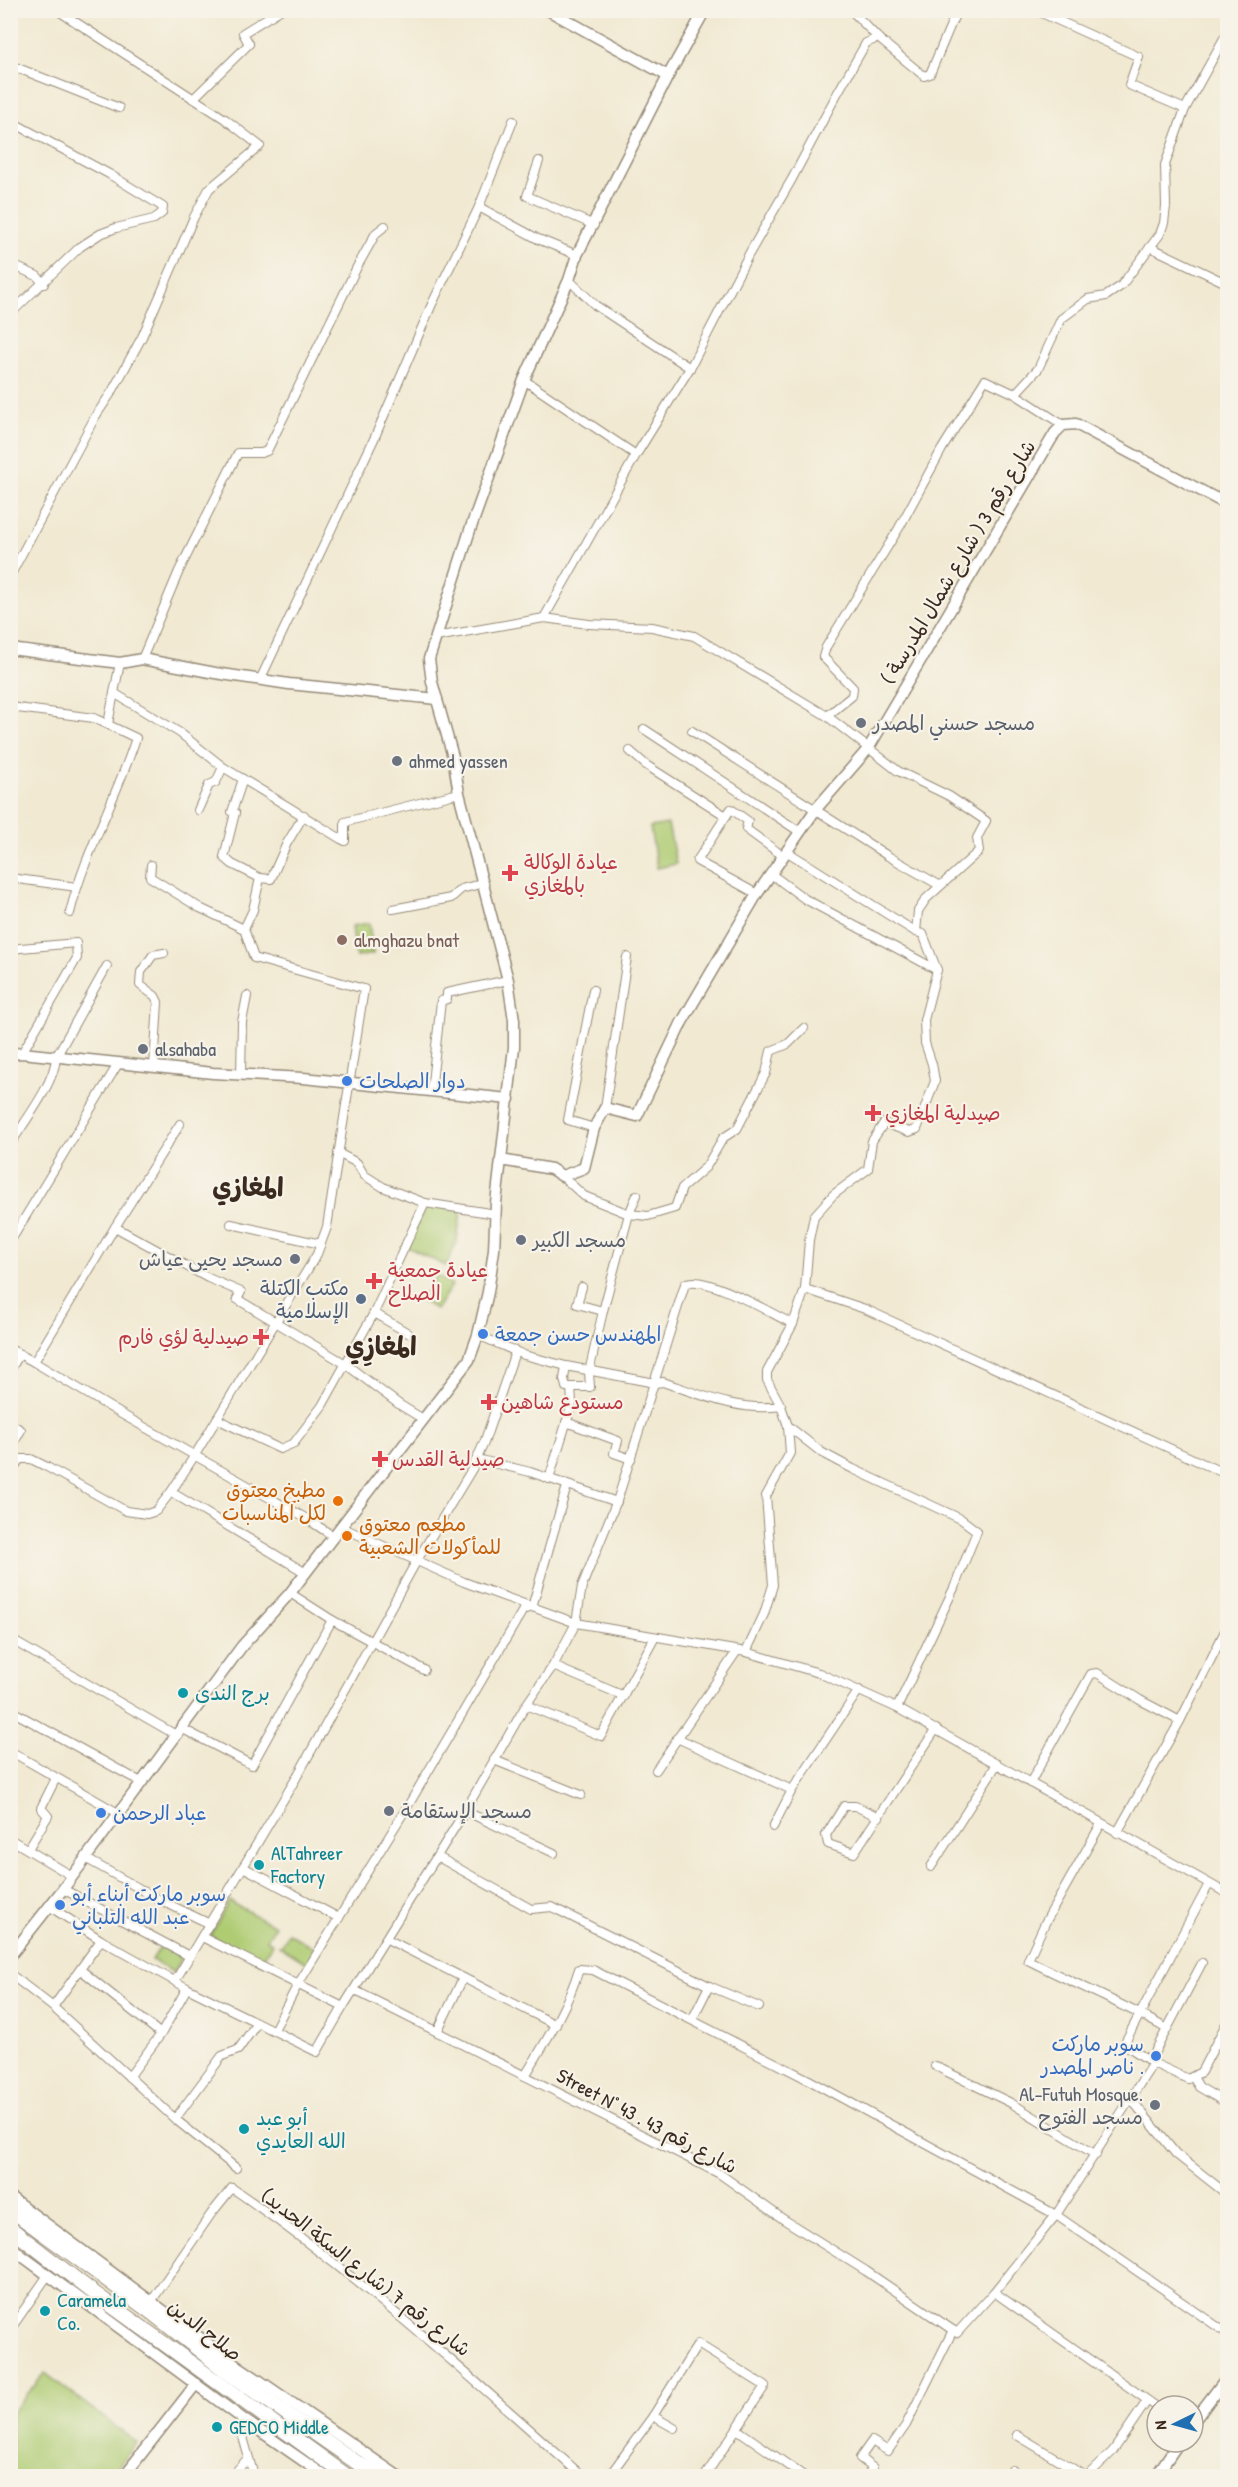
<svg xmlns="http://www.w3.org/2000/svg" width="1238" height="2487" font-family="'Patrick Hand','Playpen Sans Arabic',sans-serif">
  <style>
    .green { fill: #afcc73; stroke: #757b48; stroke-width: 1.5 }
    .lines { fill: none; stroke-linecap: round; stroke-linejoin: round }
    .street-casing { stroke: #968a78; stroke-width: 10 }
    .secondary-casing { stroke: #968a78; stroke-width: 13 }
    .highway-casing { stroke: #968a78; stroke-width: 16 }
    .street { stroke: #fff; stroke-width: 8 }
    .secondary { stroke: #fff; stroke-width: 10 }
    .highway { stroke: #fff; stroke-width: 14 }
    .worship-dot { fill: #6b7280; stroke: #f7f3e8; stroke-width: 2 }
    .health-dot { fill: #e0444e; stroke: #f7f3e8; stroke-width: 2 }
    .education-dot { fill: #8d6e63; stroke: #f7f3e8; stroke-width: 2 }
    .shop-dot { fill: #3f7fe0; stroke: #f7f3e8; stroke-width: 2 }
    .service-dot { fill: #5c6f8a; stroke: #f7f3e8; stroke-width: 2 }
    .food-dot { fill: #e8710a; stroke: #f7f3e8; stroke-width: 2 }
    .culture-dot { fill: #0f9aa8; stroke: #f7f3e8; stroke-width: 2 }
    .labels { text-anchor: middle; stroke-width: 4.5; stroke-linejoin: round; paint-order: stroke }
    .street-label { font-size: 20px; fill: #3b2a1e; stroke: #f7f3e8 }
    .worship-label { font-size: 20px; fill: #5b616d; stroke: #f7f3e8; text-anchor: start }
    .health-label { font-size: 20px; fill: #be3a42; stroke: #f7f3e8; text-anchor: start }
    .education-label { font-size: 20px; fill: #785e54; stroke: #f7f3e8; text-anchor: start }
    .shop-label { font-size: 20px; fill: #366cbe; stroke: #f7f3e8; text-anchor: start }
    .service-label { font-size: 20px; fill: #4e5e75; stroke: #f7f3e8; text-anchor: end }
    .food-label { font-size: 20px; fill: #c56008; stroke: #f7f3e8; text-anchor: end }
    .culture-label { font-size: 20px; fill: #0d838f; stroke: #f7f3e8; text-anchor: start }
    .district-label { font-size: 26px; font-weight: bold; fill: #3b2a1e; stroke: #f7f3e8 }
  </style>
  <rect width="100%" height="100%" fill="#f7f3e8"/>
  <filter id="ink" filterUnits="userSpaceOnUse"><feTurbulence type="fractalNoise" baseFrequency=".0167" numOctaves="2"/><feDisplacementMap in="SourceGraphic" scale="12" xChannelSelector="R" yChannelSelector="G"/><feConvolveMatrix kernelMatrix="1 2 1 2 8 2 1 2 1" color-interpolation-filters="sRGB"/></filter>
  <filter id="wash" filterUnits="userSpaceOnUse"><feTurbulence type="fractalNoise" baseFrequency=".008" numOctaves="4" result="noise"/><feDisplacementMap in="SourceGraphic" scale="24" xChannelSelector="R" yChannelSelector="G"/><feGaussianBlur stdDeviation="1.35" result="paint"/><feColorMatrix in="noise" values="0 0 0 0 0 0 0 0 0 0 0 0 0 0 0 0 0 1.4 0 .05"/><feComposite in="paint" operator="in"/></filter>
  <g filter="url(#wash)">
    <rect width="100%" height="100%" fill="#f1e9d2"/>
    <g class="green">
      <path d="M668,824L676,864L657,868L650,827Z"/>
      <path d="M369,923L373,954L356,957L352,926Z"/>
      <path d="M426,1204L461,1211L457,1241L446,1266L407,1247Z"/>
      <path d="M437,1275L452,1285L436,1310L421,1300Z"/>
      <path d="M229,1901L275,1926L267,1940L272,1943L261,1963L210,1936Z"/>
      <path d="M288,1933L312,1946L316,1951L308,1964L278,1945L281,1947Z"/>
      <path d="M161,1945L182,1957L174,1973L152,1960Z"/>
      <path d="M45,2373L137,2443L110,2476H11V2414Z"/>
    </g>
  </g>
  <g filter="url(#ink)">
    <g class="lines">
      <g class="street-casing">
        <g id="street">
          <path d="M851,10L878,38L924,76L930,74L957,10"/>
          <path d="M1035,10L1139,57L1129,85L1185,109"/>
          <path d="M10,65L119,108"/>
          <path d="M193,99L249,44L243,33L280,10"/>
          <path d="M10,121L109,174L163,207L162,213L154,219L116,228L100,234L80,247L10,314"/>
          <path d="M539,161L527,196L594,225"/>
          <path d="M479,207L538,239L577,255"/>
          <path d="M1150,247L1228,284"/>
          <path d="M10,264L37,276L44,284"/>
          <path d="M569,280L595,305L690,368"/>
          <path d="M524,380L636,455"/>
          <path d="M1015,394L1063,425"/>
          <path d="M1219,499L1228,485"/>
          <path d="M10,576L95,417L113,390L142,337L194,217L209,189L260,146L225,119L57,10"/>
          <path d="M544,618L636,455L690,368L749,254L792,179L837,94L866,43L878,38"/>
          <path d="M436,637L544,618L589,624L652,627L694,636L827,716L898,771L949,796L986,821L977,838L979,851L926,899L918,911L916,932L923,934L937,970L924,1020L925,1043L932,1064L935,1081L917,1129L909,1132L884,1123L872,1141L868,1169L833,1195L814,1216L809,1240L805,1289L793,1324L767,1372V1380L781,1406L788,1426L790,1453L766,1496L773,1585L764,1614L746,1652"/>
          <path d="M142,659L179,571L238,453H261L267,451L357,267L376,233L385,226"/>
          <path d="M120,663L114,693L180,733L223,767L341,839L345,841V822L459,793"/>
          <path d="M260,680L374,439L432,304L479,207L513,121"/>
          <path d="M10,707L94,718L136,738C117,797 84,854 70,913"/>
          <path d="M827,716L852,696L853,688L823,657L826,647L899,528L942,449L985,380L1015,394L1038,369L1061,319L1088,299L1106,296L1121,286L1160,234L1164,223L1166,206L1165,165L1185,109L1228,31"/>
          <path d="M108,724L114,693"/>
          <path d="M644,729L800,832"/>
          <path d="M692,731L888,856L939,885"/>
          <path d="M630,751L646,765L726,816L731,809L748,821L746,829L783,856"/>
          <path d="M243,779L232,812L235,813L224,857L232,864L260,878"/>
          <path d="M198,810L209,785L216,782L223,767"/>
          <path d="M726,816L697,861L757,894"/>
          <path d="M786,851L916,932"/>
          <path d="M771,874L805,899L937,970"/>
          <path d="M10,878L77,887"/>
          <path d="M393,909L451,898L461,889L484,883"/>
          <path d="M244,929L253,910L260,878L271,879L287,843L304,815"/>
          <path d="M10,949L76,943L77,958L22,1053"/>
          <path d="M593,990L568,1120L594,1128"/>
          <path d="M154,1067L158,1002L155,996L140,985L141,972L153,955L164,953"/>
          <path d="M241,1075L242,1022L247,996"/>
          <path d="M431,1092L441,1001L447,999V993L508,980"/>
          <path d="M605,1108L627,957"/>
          <path d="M10,1145C24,1122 55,1083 56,1057L107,966"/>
          <path d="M338,1153L357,1163L364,1175L383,1187L425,1203L496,1214"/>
          <path d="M637,1195L629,1214L648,1216L675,1208L682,1188L706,1167L723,1138L737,1129L766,1073L771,1051L788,1044L804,1028"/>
          <path d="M231,1224L321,1244"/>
          <path d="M115,1227L208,1278L241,1292L237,1299L344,1363L400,1405L423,1419"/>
          <path d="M10,1242L118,1064"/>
          <path d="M582,1287L577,1304L603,1311"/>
          <path d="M805,1289L865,1309L1228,1475"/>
          <path d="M374,1313L408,1333"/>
          <path d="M478,1335L524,1355L566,1366L655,1383L663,1382C701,1395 740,1412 781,1406"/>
          <path d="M10,1349L34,1362L115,1227L180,1124"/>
          <path d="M34,1362L123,1415L307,1519L333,1536"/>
          <path d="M566,1366L564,1379L566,1387H571"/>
          <path d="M10,1370L20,1354"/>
          <path d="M217,1419L280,1449L294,1443L322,1406L374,1313L425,1203"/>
          <path d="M566,1422L618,1441L614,1453L631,1459"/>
          <path d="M10,1423L21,1430L10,1450"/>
          <path d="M788,1426L821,1452L853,1469L961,1519L977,1531L954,1588L897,1708"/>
          <path d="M10,1453L20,1459L10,1473"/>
          <path d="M20,1459H31L47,1467L126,1511L147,1514L156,1511L171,1492L195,1455L317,1254L327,1227L364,989L254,958L244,929L200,908L150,877L151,865"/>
          <path d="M477,1459L530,1472L617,1502"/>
          <path d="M549,1479L572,1404L571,1387H590L589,1372L603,1311L629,1214L584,1196L562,1176"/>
          <path d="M171,1492L306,1573"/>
          <path d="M341,1527L464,1582L576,1623L746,1652L819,1673L897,1708L1228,1894"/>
          <path d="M290,1593L332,1620L424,1670"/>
          <path d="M10,1639L176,1735"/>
          <path d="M553,1666L624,1696"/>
          <path d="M526,1705L601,1736L655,1637"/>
          <path d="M10,1710L141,1782"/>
          <path d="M181,1728L252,1765L332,1620"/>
          <path d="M677,1738L792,1790"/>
          <path d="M10,1751L118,1813"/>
          <path d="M494,1760L581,1795"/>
          <path d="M656,1770L737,1651"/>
          <path d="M1030,1783L1091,1674L1097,1673L1140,1700L1180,1721"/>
          <path d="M465,1811L554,1853"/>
          <path d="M879,1817L855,1806H844L826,1835L828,1844L854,1853L936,1729"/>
          <path d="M1101,1824L1045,1923L1028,1960C1074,1984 1123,2003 1167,2029"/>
          <path d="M773,1827L792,1790L859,1690"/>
          <path d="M1117,1833L1180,1721L1228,1625"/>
          <path d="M10,1839L72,1876"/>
          <path d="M28,1849L48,1816L41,1808L56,1778"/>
          <path d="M438,1857L531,1909L552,1907L709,1986L759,2007"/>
          <path d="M85,1858L158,1899L210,1924"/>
          <path d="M243,1867L339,1918"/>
          <path d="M931,1867L997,1764"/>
          <path d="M1209,1884L1124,2044L1153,2063L1188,2079L1201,2072L1228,2020"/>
          <path d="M63,1889L189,1956"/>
          <path d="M49,1906L101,1940L187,1988L317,2052L343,2007L465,1811L526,1705L553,1666L576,1623L582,1586L618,1498L685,1284C702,1272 774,1315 793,1324"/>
          <path d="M202,1937L343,2007"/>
          <path d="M387,1939L556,2025"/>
          <path d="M81,1970L161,2034"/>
          <path d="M10,1974L53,2007L175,2119L236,2168"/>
          <path d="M175,1981L295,1780L416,1562L472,1469L484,1443L515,1352"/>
          <path d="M354,1990L720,2174L783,2219L866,2271L957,2333L994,2292L1056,2215L1153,2063"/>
          <path d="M53,2007L101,1940"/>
          <path d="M692,2020L709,1986"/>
          <path d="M274,2030L297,1986L412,1799L523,1610L532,1607L567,1486"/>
          <path d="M437,2032L463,1978"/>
          <path d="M1150,2061L1202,1963"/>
          <path d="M935,2066L1011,2103L1096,2155"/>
          <path d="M525,2076C546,2041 567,2008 579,1969L593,1970L809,2080L1056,2215L1228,2334"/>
          <path d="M129,2077L161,2034L187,1988"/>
          <path d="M1193,2077L1199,2087L1228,2104"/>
          <path d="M1131,2099L1176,2154L1228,2195"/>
          <path d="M175,2119L222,2056L238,2050L257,2023"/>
          <path d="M994,2292L1157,2407"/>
          <path d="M151,2302L211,2214L232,2188C357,2274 470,2376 582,2476"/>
          <path d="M10,2330L48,2275"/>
          <path d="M653,2416L674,2428"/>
          <path d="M243,2419L241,2430L254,2476"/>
          <path d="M738,2430L804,2476"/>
          <path d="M1017,2435L1085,2476"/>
          <path d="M1012,2470L1023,2476"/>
          <path d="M232,2476L248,2458"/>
          <path d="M609,2476L653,2416L698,2344L765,2386L705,2476"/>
          <path d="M867,2476L873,2468L860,2458L872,2441L888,2451L906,2425L953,2330"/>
          <path d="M1087,2476L1113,2451L1147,2401"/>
        </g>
      </g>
      <g class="secondary-casing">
        <g id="secondary">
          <path d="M548,10L668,76"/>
          <path d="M10,649L120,663L142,659L215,673L289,684L437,699"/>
          <path d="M10,1054L22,1053L213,1073L303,1078L509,1099"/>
          <path d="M501,1160L551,1169L562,1176L584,1168L594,1128L605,1108L637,1116L682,1022L757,894L816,809L868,749L1055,433L1063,425L1076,424L1228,505"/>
          <path d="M10,1956L63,1889L242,1646L290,1593L469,1360L478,1335L488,1292L494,1250L496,1203L514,1047V1020L508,980L459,793L453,757L432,682L429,659L470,530L524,380L569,280L577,255L668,76L705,10"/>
          <path d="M10,2197L238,2366L398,2476"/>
          <path d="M10,2247L243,2419L325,2476"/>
          <path d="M1193,2422L1228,2376"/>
          <path d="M124,2476L196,2384"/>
          <path d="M1156,2476L1179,2442"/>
        </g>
      </g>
      <g class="highway-casing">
        <g id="highway">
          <path d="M10,2209L151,2312L227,2372L356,2462L380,2476"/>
          <path d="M10,2228L90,2290L347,2476"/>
        </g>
      </g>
      <use href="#street" class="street"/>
      <use href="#secondary" class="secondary"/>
      <use href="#highway" class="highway"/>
    </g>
  </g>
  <g class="worship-dot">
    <circle cx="861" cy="723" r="6"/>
    <circle cx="397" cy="761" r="6"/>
    <circle cx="143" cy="1049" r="6"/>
    <circle cx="521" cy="1240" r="6"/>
    <circle cx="295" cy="1259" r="6"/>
    <circle cx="389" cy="1811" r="6"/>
    <circle cx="1155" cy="2105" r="6"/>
  </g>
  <g class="health-dot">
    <path d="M507 864h6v6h6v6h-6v6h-6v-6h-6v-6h6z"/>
    <path d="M870 1104h6v6h6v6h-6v6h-6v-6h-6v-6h6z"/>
    <path d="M371 1272h6v6h6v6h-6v6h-6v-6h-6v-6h6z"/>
    <path d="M258 1328h6v6h6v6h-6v6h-6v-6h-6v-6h6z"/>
    <path d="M486 1393h6v6h6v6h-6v6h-6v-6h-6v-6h6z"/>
    <path d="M377 1450h6v6h6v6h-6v6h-6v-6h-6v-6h6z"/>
  </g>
  <circle class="education-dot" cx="342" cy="940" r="6"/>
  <g class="shop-dot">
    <circle cx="347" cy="1081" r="6"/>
    <circle cx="483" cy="1334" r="6"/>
    <circle cx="101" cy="1813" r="6"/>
    <circle cx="60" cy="1905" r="6"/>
    <circle cx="1156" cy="2056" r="6"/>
  </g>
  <circle class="service-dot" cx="361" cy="1299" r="6"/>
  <g class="food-dot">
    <circle cx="338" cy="1501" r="6"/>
    <circle cx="347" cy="1536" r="6"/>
  </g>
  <g class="culture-dot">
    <circle cx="183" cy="1693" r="6"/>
    <circle cx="259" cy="1865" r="6"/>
    <circle cx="244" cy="2129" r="6"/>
    <circle cx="45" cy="2311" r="6"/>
    <circle cx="217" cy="2427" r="6"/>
  </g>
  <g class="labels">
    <g class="street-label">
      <text transform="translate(958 562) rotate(-59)" y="7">شارع رقم 3 ( شارع شمال المدرسة )</text>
      <text transform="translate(647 2121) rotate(28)" y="7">Street N° 43 . شارع رقم 43</text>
      <text transform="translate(366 2272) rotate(38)" y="7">شارع رقم 7 (شارع السكة الحديد)</text>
      <text transform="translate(205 2330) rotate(38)" y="7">صلاح الدين</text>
    </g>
    <g class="worship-label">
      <text x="873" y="730">مسجد حسني المصدر</text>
      <text x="409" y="768">ahmed yassen</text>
      <text x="155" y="1056">alsahaba</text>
      <text x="533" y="1247">مسجد الكبير</text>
      <text x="283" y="1266" text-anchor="end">مسجد يحيى عياش</text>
      <text x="401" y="1818">مسجد الإستقامة</text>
      <text x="1143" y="2101" text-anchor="end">Al-Futuh Mosque.<tspan x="1143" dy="23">مسجد الفتوح</tspan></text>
    </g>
    <g class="health-label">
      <text x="524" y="869">عيادة الوكالة<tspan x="524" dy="23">بالمغازي</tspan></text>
      <text x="885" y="1120">صيدلية المغازي</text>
      <text x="388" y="1277">عيادة جمعية<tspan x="388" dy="23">الصلاح</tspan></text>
      <text x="249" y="1344" text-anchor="end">صيدلية لؤي فارم</text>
      <text x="501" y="1409">مستودع شاهين</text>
      <text x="392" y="1466">صيدلية القدس</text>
    </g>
    <g class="education-label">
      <text x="354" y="947">almghazu bnat</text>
    </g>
    <g class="shop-label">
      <text x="359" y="1088">دوار الصلحات</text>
      <text x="495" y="1341">المهندس حسن جمعة</text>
      <text x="113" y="1820">عباد الرحمن</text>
      <text x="72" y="1901">سوبر ماركت أبناء أبو<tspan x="72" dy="23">عبد الله التلباني</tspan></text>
      <text x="1144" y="2051" text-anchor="end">سوبر ماركت<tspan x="1144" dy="23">ناصر المصدر .</tspan></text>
    </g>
    <g class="service-label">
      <text x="349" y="1295">مكتب الكتلة<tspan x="349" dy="23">الإسلامية</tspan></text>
    </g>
    <g class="food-label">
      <text x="326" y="1497">مطبخ معتوق<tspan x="326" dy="23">لكل المناسبات</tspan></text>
      <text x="359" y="1531" text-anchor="start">مطعم معتوق<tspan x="359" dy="23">للمأكولات الشعبية</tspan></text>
    </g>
    <g class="culture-label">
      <text x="195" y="1700">برج الندى</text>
      <text x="271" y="1860">AlTahreer<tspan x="271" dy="23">Factory</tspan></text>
      <text x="256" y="2125">أبو عبد<tspan x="256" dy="23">الله العايدي</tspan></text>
      <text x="57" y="2307">Caramela<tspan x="57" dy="23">Co.</tspan></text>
      <text x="229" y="2434">GEDCO Middle</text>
    </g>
    <g class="district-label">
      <text x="248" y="1196">المغازي</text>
      <text x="381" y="1355">المغازِي</text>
    </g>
  </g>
  <rect width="1238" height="2487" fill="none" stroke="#f7f3e8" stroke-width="36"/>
  <g transform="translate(1175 2424) rotate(265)"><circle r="28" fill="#f7f3e8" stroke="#aca397" stroke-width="1.5"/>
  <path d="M0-4.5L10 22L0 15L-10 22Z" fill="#1f6fb2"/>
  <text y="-9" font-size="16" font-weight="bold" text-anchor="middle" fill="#3b2a1e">N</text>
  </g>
</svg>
